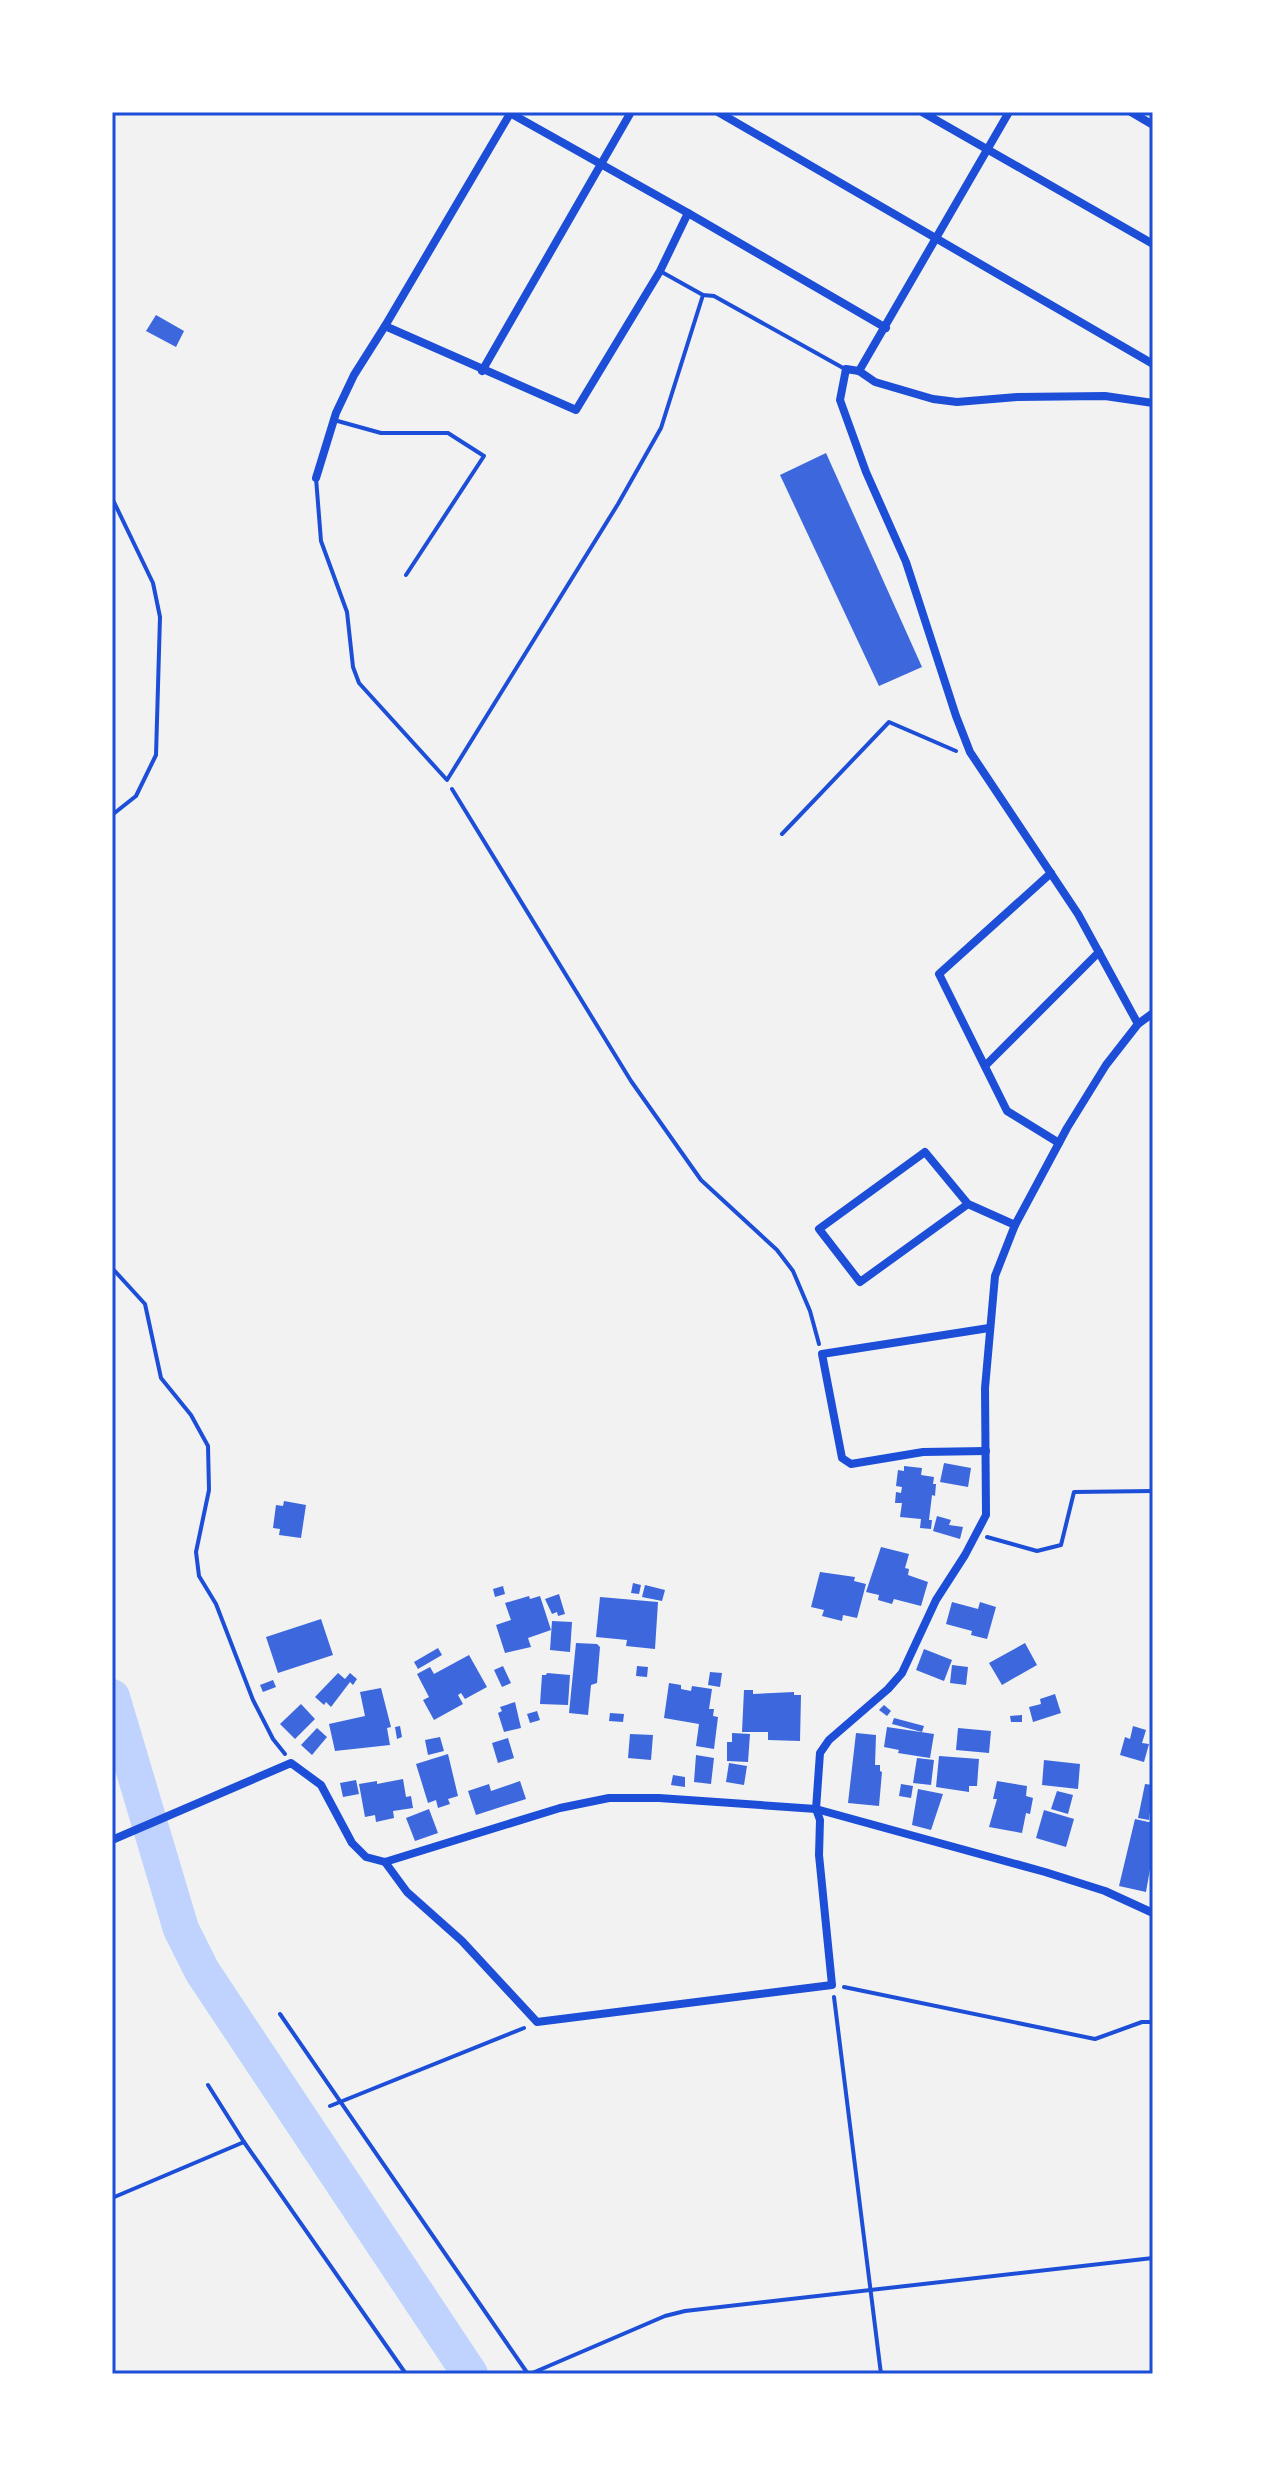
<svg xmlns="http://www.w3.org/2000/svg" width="1265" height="2486" font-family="'Nunito Sans',sans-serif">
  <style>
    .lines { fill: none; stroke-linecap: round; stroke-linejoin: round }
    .river { stroke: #bfd3fe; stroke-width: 36 }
    .building { fill: #3d67dc }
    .path { stroke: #1d4ed8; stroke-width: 4 }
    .service { stroke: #1d4ed8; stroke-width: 4 }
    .minor { stroke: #1d4ed8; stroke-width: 8 }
    .neatline { fill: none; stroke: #1d4ed8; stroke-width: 3 }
  </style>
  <rect width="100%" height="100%" fill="#f2f2f2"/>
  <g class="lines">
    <path class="river" d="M112,1697L181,1929L202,1971L470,2374"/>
  </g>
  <g class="building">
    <path d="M156,315L184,331L176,347L146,331Z"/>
    <path d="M826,453L922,667L879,686L780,475Z"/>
    <path d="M944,1463L971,1468L968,1487L940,1482Z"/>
    <path d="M904,1466L922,1468L921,1475L934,1477L933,1484H936L935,1496L932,1495L929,1520H932L931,1529L920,1528L921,1519L900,1517L902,1503H895L896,1492L901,1493L902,1487L896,1486L898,1470L904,1471Z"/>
    <path d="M284,1501L306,1505L301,1538L279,1535L280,1529L273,1528L276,1505L283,1506Z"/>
    <path d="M937,1516L951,1520L949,1525L963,1527L960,1539L933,1531Z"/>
    <path d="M881,1547L909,1554L905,1568L909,1569L908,1575L928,1582L921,1606L894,1599L892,1604L878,1600L879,1595L866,1592Z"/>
    <path d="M820,1572L855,1577L854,1581L866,1584L857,1618L843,1615L842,1621L822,1616L824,1610L811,1607Z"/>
    <path d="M633,1583L641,1585L639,1594L631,1593Z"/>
    <path d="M645,1585L665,1590L662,1601L642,1597Z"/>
    <path d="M503,1586L505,1594L495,1597L493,1589Z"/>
    <path d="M559,1594L565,1614L558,1616L557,1612L552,1614L545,1599Z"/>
    <path d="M529,1596L530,1599L540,1596L551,1630L528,1638L531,1647L505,1653L496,1625L511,1620L505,1603Z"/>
    <path d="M600,1597L658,1602L655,1649L626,1646L627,1640L596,1637Z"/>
    <path d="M952,1602L978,1609L980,1602L996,1607L987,1639L971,1635L972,1631L946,1624Z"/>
    <path d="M321,1619L333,1655L278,1673L266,1637Z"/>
    <path d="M552,1621L572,1622L570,1652L550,1650Z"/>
    <path d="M576,1643L597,1644L600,1647L597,1683L591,1685L588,1715L569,1713Z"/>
    <path d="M1025,1643L1037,1665L1002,1685L989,1663Z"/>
    <path d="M438,1648L442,1655L418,1669L414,1662Z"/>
    <path d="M924,1649L952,1660L944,1681L916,1670Z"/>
    <path d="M469,1655L487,1687L465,1699L461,1693L458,1695L463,1704L434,1720L423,1700L429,1697L417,1674L430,1667L434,1674Z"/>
    <path d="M952,1665L968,1667L966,1685L950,1683Z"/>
    <path d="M503,1666L511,1683L502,1687L494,1670Z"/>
    <path d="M637,1666L648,1667L647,1677L636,1676Z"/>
    <path d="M710,1672L722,1673L720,1687L708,1685Z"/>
    <path d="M338,1673L345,1679L350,1673L357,1679L353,1685L350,1682L331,1707L326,1702L324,1705L315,1697Z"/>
    <path d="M547,1673L570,1675L568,1705L540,1704L542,1675H546Z"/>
    <path d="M273,1680L276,1687L263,1692L260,1685Z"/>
    <path d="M669,1683L681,1685V1689L691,1691L692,1686L712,1689L709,1709H714L713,1716L718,1717L714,1749L696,1746L699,1724L664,1718Z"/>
    <path d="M381,1688L391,1727L387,1728L390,1745L335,1751L329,1724L365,1716L360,1692Z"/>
    <path d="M744,1690H753V1694L794,1692V1695H801L800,1741L768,1740V1732H742Z"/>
    <path d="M1055,1694L1061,1713L1033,1722L1029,1707L1041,1704L1040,1699Z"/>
    <path d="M515,1702L521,1728L504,1732L498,1713L502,1711L500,1707Z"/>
    <path d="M301,1704L315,1719L295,1739L280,1724Z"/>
    <path d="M884,1705L891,1711L887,1716L879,1710Z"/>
    <path d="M537,1711L540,1720L530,1723L527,1714Z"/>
    <path d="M610,1713L624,1714L623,1722L609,1721Z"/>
    <path d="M1022,1715V1722H1011L1010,1716Z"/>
    <path d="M894,1718L924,1726L922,1732L892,1724Z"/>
    <path d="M400,1726L402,1737L397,1739L395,1727Z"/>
    <path d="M1133,1726L1146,1730L1142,1743L1149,1744L1144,1762L1120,1755L1125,1737L1130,1739Z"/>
    <path d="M887,1727L934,1734L930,1758L898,1753L899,1750L884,1747Z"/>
    <path d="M317,1728L327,1737L312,1755L301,1745Z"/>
    <path d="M958,1728L991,1731L989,1753L956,1750Z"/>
    <path d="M732,1733L750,1734L748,1762L727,1761V1742H732Z"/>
    <path d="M856,1733L876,1735L875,1765H880V1771L882,1772L879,1806L848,1803Z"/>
    <path d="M630,1734L653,1735L651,1760L628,1758Z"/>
    <path d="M440,1737L444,1751L428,1755L425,1740Z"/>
    <path d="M508,1738L514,1758L498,1763L492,1743Z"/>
    <path d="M448,1754L458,1796L448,1799L450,1804L438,1808L436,1800L428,1803L416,1764Z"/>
    <path d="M696,1755L714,1758L711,1784L694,1782Z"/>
    <path d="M939,1756L979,1759L977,1786H969V1792L936,1787Z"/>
    <path d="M917,1758L934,1760L931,1785L913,1783Z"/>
    <path d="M1044,1760L1080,1764L1078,1789L1042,1785Z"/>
    <path d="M729,1763L747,1766L744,1785L726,1782Z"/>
    <path d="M673,1775L685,1777V1787L671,1785Z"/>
    <path d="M403,1779L406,1797L411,1796L413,1808L393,1811L394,1818L376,1822L375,1815L365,1817L359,1784L377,1781V1784Z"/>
    <path d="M356,1780L359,1794L343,1797L340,1783Z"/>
    <path d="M520,1781L526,1799L476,1815L468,1791L489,1784L491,1791Z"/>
    <path d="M997,1781L1027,1786L1026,1796L1033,1798L1030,1814L1026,1813L1022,1833L989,1827L997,1799H993Z"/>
    <path d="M901,1784L913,1786L911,1798L899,1796Z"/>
    <path d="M1145,1784L1153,1785L1149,1820L1138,1818Z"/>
    <path d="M918,1789L943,1794L931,1830L912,1825Z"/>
    <path d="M1057,1791L1073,1795L1068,1814L1051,1809Z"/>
    <path d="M429,1809L438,1833L415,1841L406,1818Z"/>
    <path d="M1044,1810L1074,1819L1066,1847L1036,1838Z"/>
    <path d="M1135,1819L1153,1823V1869H1150L1146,1892L1119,1886Z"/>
  </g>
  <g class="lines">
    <g class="path">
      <path d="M112,498L153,583L160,617L156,755L136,796L112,815"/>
      <path d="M452,789L631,1081L701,1180L777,1250L793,1271L810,1311L819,1344"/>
      <path d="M782,834L889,722L956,751"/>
      <path d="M112,1268L145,1304L161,1378L191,1415L208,1446L209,1490L196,1552L199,1576L216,1604L253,1700L273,1739L285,1754"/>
      <path d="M987,1537L1037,1551L1061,1545L1074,1492L1153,1491"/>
      <path d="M844,1987L1095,2039L1142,2022H1153"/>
      <path d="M834,1997L881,2374"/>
      <path d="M280,2014L528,2374"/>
      <path d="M208,2085L244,2142L406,2374"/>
      <path d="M330,2106L524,2028"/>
      <path d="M112,2198L244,2142"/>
      <path d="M530,2374L665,2316L685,2311L1153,2258"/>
    </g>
    <g class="service">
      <path d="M660,271L703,295L714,296L845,369"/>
      <path d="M334,420L381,433H448L484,456L406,575"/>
      <path d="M316,478L321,541L347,612L353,667L359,683L447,780L618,504L661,428L703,295"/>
    </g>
    <g class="minor">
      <path d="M511,112L385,326L576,410L660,271L688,213L886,328"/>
      <path d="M718,112L1153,364"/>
      <path d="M922,112L1153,244"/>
      <path d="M1131,112L1153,125"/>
      <path d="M510,113L688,213"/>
      <path d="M482,371L631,112"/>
      <path d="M859,371L1009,112"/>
      <path d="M316,478L336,413L354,375L385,326"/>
      <path d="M1051,873L939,974L1007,1111L1059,1143"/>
      <path d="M1138,1024L1078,914L970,752L956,716L906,562L866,472L840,400L846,369L859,371L875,382L933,399L957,402L1017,397L1105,396L1153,403"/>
      <path d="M985,1066L1099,952"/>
      <path d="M968,1204L860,1282L819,1229L925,1152L968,1204L1015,1225"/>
      <path d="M986,1451L923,1452L851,1464L842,1458L822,1354L989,1328"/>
      <path d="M112,1840L291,1763L321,1785L352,1843L366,1857L385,1862L560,1808L609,1798H659L816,1809L1045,1872L1105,1891L1153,1913"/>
      <path d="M385,1862L407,1892L462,1941L537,2022L832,1985L819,1855L820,1820L816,1809L820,1753L829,1740L888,1689L902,1673L936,1600L965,1555L986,1515L985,1388L995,1276L1015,1225L1067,1128L1106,1065L1138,1024L1153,1013"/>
    </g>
  </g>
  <rect width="1265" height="2486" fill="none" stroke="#ffffff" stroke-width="228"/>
  <rect x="114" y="114" width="1037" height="2258" class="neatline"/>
</svg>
